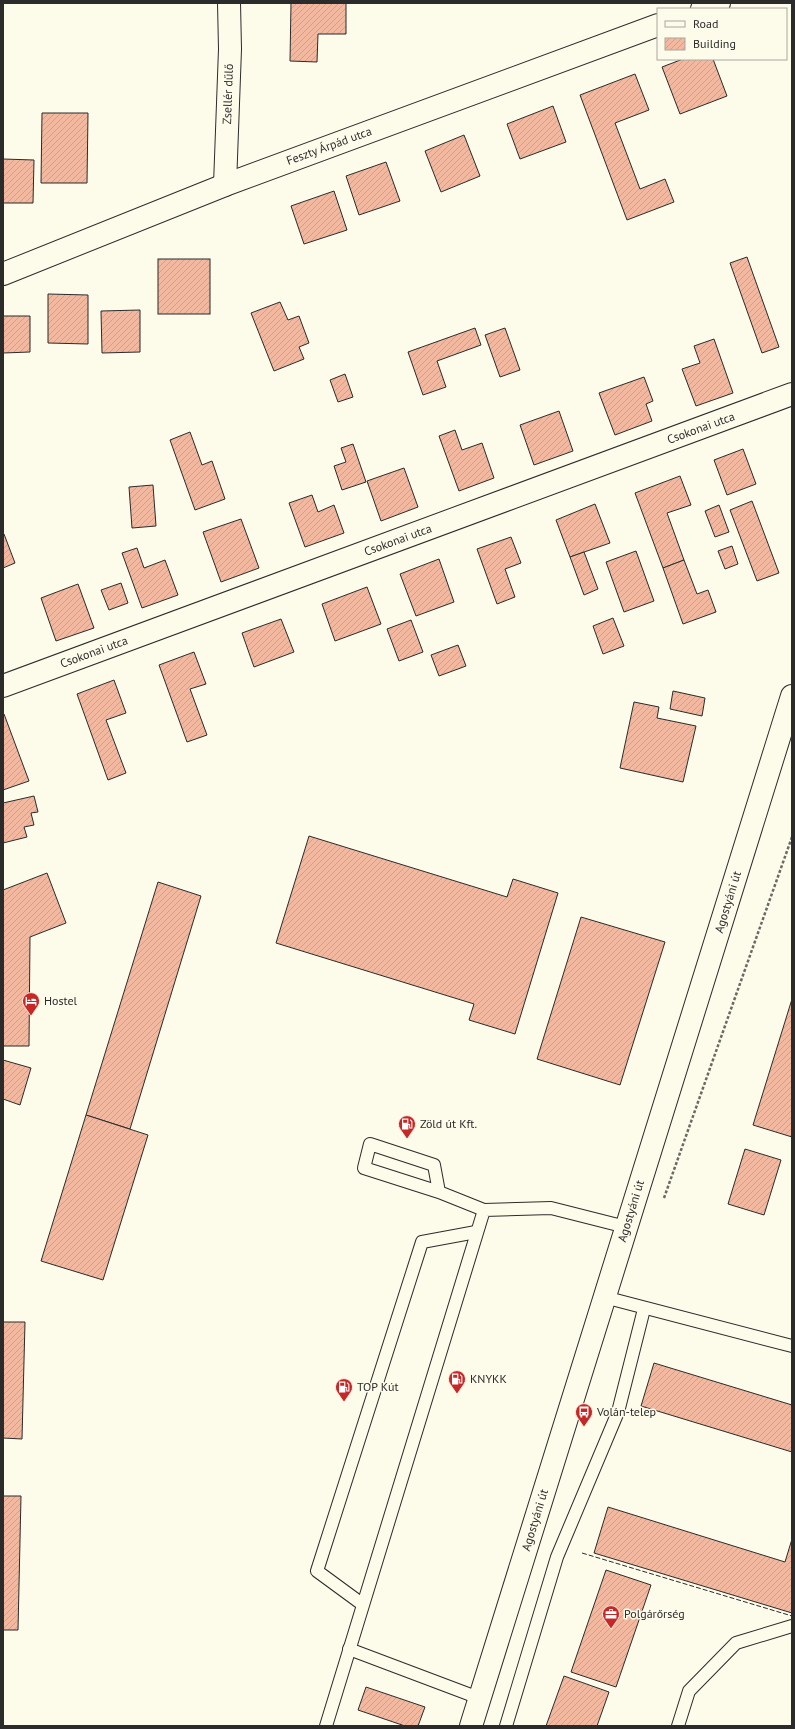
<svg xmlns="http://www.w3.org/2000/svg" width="795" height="1729" font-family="'PT Sans',sans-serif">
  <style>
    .building { fill: url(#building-hatch); stroke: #2b2b2b }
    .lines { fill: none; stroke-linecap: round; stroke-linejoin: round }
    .service-casing { stroke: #2b2b2b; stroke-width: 14 }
    .minor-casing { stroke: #2b2b2b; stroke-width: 24 }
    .secondary-casing { stroke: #2b2b2b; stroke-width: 24 }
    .path { stroke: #6a6964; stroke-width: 2.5; stroke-dasharray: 3 2; stroke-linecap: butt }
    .service { stroke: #fdfbea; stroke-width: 12 }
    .minor { stroke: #fdfbea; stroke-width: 22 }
    .secondary { stroke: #fdfbea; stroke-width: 22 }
    .fence { stroke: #2b2b2b; stroke-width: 1; stroke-dasharray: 5 2; stroke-linecap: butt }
    .labels { text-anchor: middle; stroke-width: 3; stroke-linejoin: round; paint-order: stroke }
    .street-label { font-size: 12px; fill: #2b2b2b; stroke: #fdfbea }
    .poi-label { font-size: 12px; fill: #2b2b2b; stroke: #fdfbea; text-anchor: start }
  </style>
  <defs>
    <pattern id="building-hatch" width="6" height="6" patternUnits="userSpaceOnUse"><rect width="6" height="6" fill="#f2b8a0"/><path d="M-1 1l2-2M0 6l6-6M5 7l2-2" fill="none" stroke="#d09e8a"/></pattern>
  </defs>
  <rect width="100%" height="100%" fill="#fdfbea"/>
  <g class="building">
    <path d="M291,3H346V34H318L317,62L290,61Z"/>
    <path d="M683,59H713L727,96L680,114L662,67Z"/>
    <path d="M635,74L649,110L615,123L640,189L665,179L674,202L627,220L580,95Z"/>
    <path d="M553,106L566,142L520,159L507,124Z"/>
    <path d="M42,113H88L87,183H41Z"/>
    <path d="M464,135L480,176L441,192L425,151Z"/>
    <path d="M3,159L34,160L33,203H3Z"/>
    <path d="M386,162L400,201L359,215L346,176Z"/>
    <path d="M334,191L347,230L304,244L291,206Z"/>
    <path d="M747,257L779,347L762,353L730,263Z"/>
    <rect x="158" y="259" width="52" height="55"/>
    <path d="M48,294L88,295V344L48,343Z"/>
    <path d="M280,302L288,320L299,316L309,343L299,347L304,359L274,371L251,313Z"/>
    <path d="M140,310V352L102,353L101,311Z"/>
    <path d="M3,316H30V352L3,353Z"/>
    <path d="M475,328L481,345L437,361L446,387L423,395L408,352Z"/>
    <path d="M505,328L520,370L500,377L485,335Z"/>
    <path d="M714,339L733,393L696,406L682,369L700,363L694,346Z"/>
    <path d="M345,374L353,397L338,402L330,380Z"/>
    <path d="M644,377L653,401L646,404L652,421L615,435L599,393Z"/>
    <path d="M559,411L573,451L534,465L520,425Z"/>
    <path d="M455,430L462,450L482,443L494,478L459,491L439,436Z"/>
    <path d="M190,432L202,465L212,461L225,499L195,510L170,440Z"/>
    <path d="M353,444L366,482L342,490L334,466L346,462L341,448Z"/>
    <path d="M743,449L756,484L727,495L714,460Z"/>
    <path d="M404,468L418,507L381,521L367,481Z"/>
    <path d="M680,476L691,505L667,513L684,560L663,568L635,493Z"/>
    <path d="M153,485L156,526L132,528L129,487Z"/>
    <path d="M312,495L318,512L334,505L344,533L305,547L289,503Z"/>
    <path d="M752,501L779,573L757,581L730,510Z"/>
    <path d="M595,504L610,543L570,557L556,520Z"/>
    <path d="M719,505L729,532L715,537L705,511Z"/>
    <path d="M241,519L259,568L221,582L203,532Z"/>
    <path d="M3,534H4L15,563L3,568Z"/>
    <path d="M511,537L521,563L505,569L515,597L497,604L477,549Z"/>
    <path d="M732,546L738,564L725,569L718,551Z"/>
    <path d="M137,548L144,568L165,560L178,595L142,608L122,553Z"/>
    <path d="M636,551L654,601L624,612L606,562Z"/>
    <path d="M584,552L598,589L584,595L570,557Z"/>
    <path d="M439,559L454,602L416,616L400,574Z"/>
    <path d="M684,560L697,594L708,590L716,612L683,624L663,568Z"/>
    <path d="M121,583L128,603L109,610L101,590Z"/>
    <path d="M78,584L94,628L56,641L41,598Z"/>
    <path d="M367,587L381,624L335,641L322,604Z"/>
    <path d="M613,618L624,646L603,654L593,626Z"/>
    <path d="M281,619L294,652L254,667L242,633Z"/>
    <path d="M411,620L423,652L399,661L387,629Z"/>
    <path d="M458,645L466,666L439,676L431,655Z"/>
    <path d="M194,652L206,684L190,689L207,735L187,742L159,665Z"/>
    <path d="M114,680L126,713L106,720L126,773L108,780L77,694Z"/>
    <path d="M673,691L705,698L702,716L670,709Z"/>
    <path d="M634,702L659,707L657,718L696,726L683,782L620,768Z"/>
    <path d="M4,714L29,781L3,790V715Z"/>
    <path d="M34,796L38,812L31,813L34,825L24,827L27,837L3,843V803Z"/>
    <path d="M309,836L507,897L513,879L558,893L515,1034L469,1020L474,1004L276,943Z"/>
    <path d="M47,873L66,923L30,937L29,1046H3V890Z"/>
    <path d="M158,882L201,896L130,1129L86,1115Z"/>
    <path d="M581,917L665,942L620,1085L537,1059Z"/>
    <path d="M792,999V1137L753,1125Z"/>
    <path d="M3,1060L31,1068L20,1105L3,1099Z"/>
    <path d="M86,1115L148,1135L103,1280L41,1261Z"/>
    <path d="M745,1149L781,1160L764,1215L728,1204Z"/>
    <path d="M3,1322H25L22,1439L3,1438Z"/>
    <path d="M654,1363L792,1405V1452L641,1406Z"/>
    <path d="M3,1496H21L18,1630H3Z"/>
    <path d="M608,1507L785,1562L792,1539V1613L594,1553Z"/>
    <path d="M606,1570L651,1585L616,1687L571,1672Z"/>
    <path d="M564,1676L609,1692L597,1726H546Z"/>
    <path d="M366,1687L425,1707L418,1726H405L358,1710Z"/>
  </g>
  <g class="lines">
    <g class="service-casing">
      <g id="service">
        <path d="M439,1192L364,1168L370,1144L434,1165L439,1192L484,1210"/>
        <path d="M604,1297L792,1346"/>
        <path d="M362,1604L317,1571L422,1242L476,1232"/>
        <path d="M349,1649L479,1698"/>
        <path d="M326,1726L484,1210L551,1208L626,1227"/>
        <path d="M506,1726L557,1557L618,1412L644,1309"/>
        <path d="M678,1726L689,1691L736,1643L792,1626"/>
      </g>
    </g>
    <g class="minor-casing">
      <g id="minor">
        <path d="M702,9L719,3"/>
        <path d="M225,185L230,49L229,3"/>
        <path d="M3,274L225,185L658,25"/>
        <path d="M3,686L792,394"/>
      </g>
    </g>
    <g class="secondary-casing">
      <path id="secondary" d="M471,1726L792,696"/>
    </g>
    <path class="path" d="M664,1198L792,837"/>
    <use href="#service" class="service"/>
    <use href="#minor" class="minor"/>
    <use href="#secondary" class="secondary"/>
    <path class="fence" d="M582,1553L792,1616"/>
  </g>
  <defs>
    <g id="hotel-pin" transform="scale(0.9)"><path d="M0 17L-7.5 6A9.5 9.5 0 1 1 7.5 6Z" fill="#c62828" stroke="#fdfbea"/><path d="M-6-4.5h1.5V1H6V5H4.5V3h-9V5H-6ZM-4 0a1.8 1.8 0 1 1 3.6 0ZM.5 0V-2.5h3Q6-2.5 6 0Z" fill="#fff"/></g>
    <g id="fuel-pin" transform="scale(0.9)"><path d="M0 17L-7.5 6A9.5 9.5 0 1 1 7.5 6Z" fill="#c62828" stroke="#fdfbea"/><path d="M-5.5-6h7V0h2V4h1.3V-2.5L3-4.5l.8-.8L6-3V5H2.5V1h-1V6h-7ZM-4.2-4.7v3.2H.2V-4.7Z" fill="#fff"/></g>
    <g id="bus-pin" transform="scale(0.9)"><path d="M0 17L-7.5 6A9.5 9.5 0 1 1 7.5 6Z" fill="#c62828" stroke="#fdfbea"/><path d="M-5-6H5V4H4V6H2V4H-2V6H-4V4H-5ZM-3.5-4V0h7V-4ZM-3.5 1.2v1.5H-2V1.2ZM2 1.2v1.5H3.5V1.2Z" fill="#fff"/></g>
    <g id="office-pin" transform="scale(0.9)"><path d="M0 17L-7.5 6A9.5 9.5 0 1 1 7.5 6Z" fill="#c62828" stroke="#fdfbea"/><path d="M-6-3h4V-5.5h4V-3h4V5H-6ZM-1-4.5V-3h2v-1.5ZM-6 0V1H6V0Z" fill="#fff"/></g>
  </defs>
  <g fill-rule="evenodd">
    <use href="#hotel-pin" x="31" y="1001"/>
    <use href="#fuel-pin" x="407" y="1124"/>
    <use href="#fuel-pin" x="457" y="1379"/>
    <use href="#fuel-pin" x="344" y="1387"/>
    <use href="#bus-pin" x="584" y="1412"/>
    <use href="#office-pin" x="611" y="1614"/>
  </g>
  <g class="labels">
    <g class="street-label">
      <text transform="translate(228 94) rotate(-88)" y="4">Zsellér dűlő</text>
      <text transform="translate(329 146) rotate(-20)" y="4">Feszty Árpád utca</text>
      <text transform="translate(701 428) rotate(-20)" y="4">Csokonai utca</text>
      <text transform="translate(398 540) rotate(-20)" y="4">Csokonai utca</text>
      <text transform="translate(94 652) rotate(-20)" y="4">Csokonai utca</text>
      <text transform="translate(728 902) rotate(-73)" y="4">Agostyáni út</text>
      <text transform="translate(631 1211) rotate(-73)" y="4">Agostyáni út</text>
      <text transform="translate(535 1520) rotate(-73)" y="4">Agostyáni út</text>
    </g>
    <g class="poi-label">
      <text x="44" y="1005">Hostel</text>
      <text x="420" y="1128">Zöld út Kft.</text>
      <text x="470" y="1383">KNYKK</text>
      <text x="357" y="1391">TOP Kút</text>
      <text x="597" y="1416">Volán-telep</text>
      <text x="624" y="1618">Polgárőrség</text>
    </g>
  </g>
  <rect width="795" height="1729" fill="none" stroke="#2b2b2b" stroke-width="8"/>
  <rect x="657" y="8" width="130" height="52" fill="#fdfbea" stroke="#a9a89e"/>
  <rect x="665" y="21" width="20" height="6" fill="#fdfbea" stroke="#a9a89e"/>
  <text x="693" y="28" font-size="12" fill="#2b2b2b">Road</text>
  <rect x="665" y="38" width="20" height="12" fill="url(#building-hatch)" stroke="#a9a89e"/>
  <text x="693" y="48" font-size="12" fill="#2b2b2b">Building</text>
</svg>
